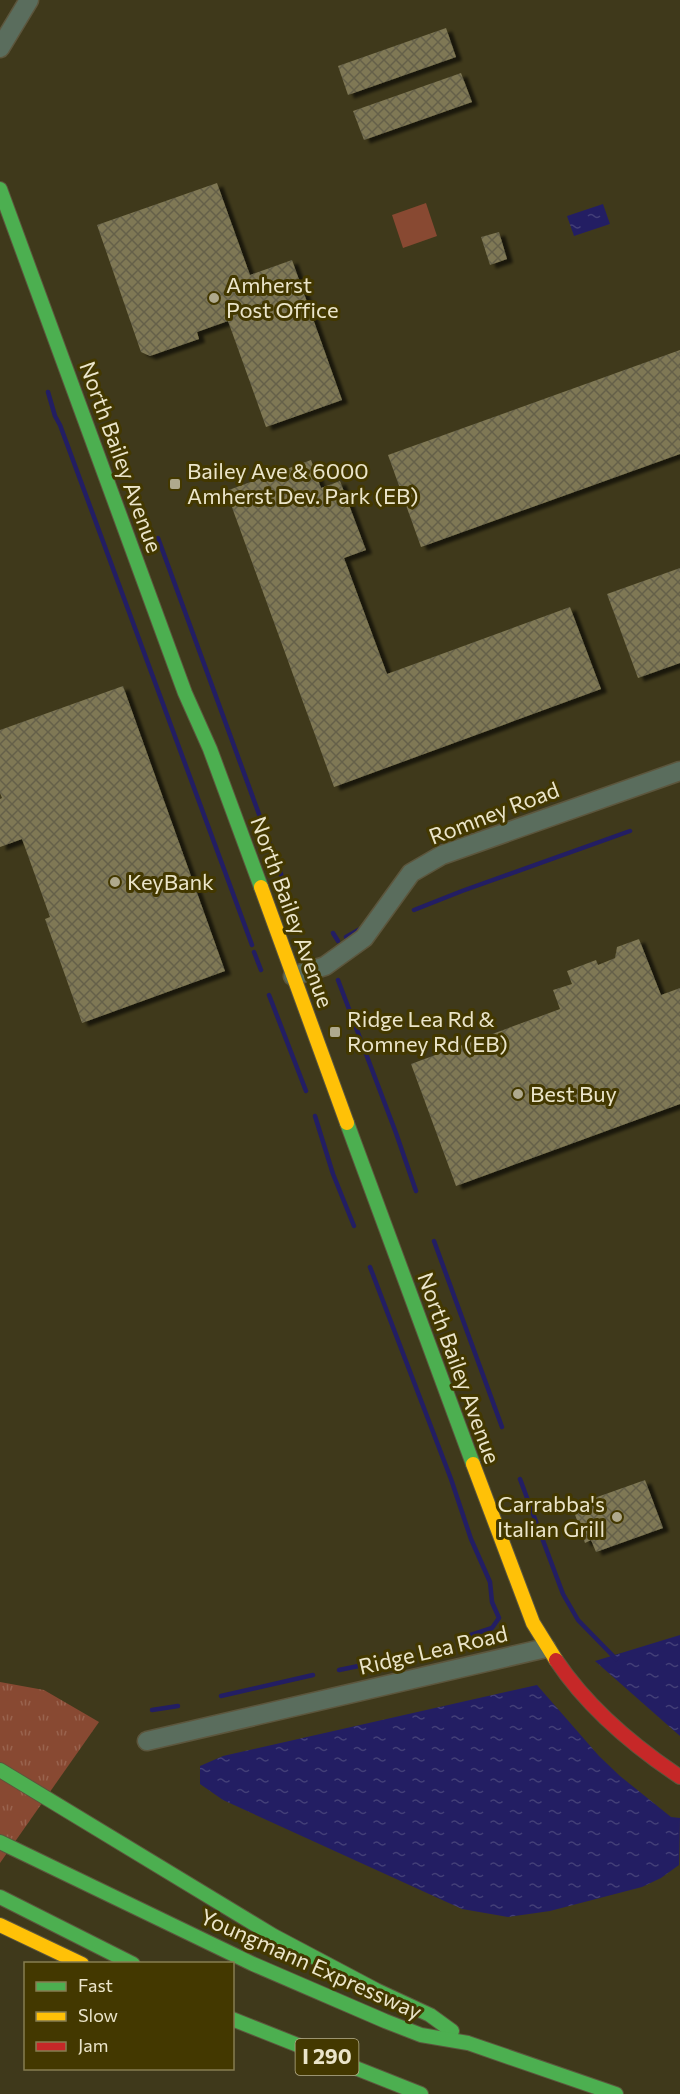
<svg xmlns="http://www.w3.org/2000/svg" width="680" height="2094" font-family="Commissioner,sans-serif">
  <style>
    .grass { fill: url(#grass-tufts) }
    .park { fill: #884932 }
    .water { fill: url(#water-ripples) }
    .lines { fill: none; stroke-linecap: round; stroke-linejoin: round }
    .stream { stroke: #231e63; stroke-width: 4.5 }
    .building { fill: url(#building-cross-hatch); filter: url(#shadow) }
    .street-casing { stroke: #5c563d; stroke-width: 21 }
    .fast-casing { stroke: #5c563d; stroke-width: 16 }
    .slow-casing { stroke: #5c563d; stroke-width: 16 }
    .jam-casing { stroke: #5c563d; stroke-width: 16 }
    .street { stroke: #5a6d5d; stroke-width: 18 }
    .fast { stroke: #4caf50; stroke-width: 14 }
    .slow { stroke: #ffc107; stroke-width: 14 }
    .jam { stroke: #c62828; stroke-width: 14 }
    .poi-dot { fill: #afa98d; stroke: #433800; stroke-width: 2 }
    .labels { text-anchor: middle; stroke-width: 6; stroke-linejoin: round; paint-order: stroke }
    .shield { fill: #433800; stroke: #b9b18d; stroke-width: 1.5 }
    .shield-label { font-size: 21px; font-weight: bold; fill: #ebe5ca }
    .poi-label { font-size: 22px; fill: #ebe5ca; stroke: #433800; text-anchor: start }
    .street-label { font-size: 22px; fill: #ebe5ca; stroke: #433800 }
  </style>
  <defs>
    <pattern id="grass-tufts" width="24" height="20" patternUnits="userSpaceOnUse" patternTransform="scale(1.5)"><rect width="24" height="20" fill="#884932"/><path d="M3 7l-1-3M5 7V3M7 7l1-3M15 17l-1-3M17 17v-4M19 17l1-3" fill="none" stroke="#99634e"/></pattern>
    <pattern id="water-ripples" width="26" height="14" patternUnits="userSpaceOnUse" patternTransform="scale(1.5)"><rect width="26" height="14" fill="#231e63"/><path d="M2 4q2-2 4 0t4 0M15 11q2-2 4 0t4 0" fill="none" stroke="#433f78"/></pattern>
    <pattern id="building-cross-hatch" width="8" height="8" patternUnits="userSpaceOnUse" patternTransform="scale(1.5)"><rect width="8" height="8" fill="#7f7855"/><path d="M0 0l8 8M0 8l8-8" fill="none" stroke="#65614a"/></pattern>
    <filter id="shadow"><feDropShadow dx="6" dy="3.5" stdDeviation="1.5" flood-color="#0009"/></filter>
  </defs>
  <rect width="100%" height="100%" fill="#3f391b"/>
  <path class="grass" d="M0,1682L44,1690L99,1722L0,1863Z"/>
  <path class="park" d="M426,203L437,236L403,248L392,215Z"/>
  <g class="water">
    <path d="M603,204L610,224L574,236L567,216Z"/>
    <path d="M680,1635V1736L595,1661Z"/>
    <path d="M537,1685L599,1756L620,1776L671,1817L680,1818L679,1865L661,1878L642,1887L550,1911L508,1917L462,1909L223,1800L200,1784V1766L223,1756Z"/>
  </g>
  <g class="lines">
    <g class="stream">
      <path d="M48,392L55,416L60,425L252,945"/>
      <path d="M158,538L282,877"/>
      <path d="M414,910L462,891L630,831"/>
      <path d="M333,933L338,941"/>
      <path d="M346,937L362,928"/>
      <path d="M254,952L261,970"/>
      <path d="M338,980L396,1133L416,1191"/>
      <path d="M269,995L306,1091"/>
      <path d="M315,1116L333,1174L354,1226"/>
      <path d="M434,1241L502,1427"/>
      <path d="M370,1267L451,1479L471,1539L490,1582L492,1602L499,1618L492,1628L465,1637"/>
      <path d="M520,1479L563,1594L578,1620L616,1659"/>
      <path d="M339,1670L378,1662"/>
      <path d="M221,1696L313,1675"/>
      <path d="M152,1710L178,1706"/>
    </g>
  </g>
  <g class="building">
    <path d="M446,28L456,57L348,95L338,66Z"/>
    <path d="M461,73L472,102L364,140L353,111Z"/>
    <path d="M217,183L250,275L292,260L342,400L266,427L228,321L197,332L199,339L150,356L141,352L97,225Z"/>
    <path d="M499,232L507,259L490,265L481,237Z"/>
    <path d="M680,350V454L421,547L388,455Z"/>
    <path d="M311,460L321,488L340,481L366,550L344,558L387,674L570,607L601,689L334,787L226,491Z"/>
    <path d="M680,568V663L638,678L607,594Z"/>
    <path d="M123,686L225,971L82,1023L45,919L50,917L22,839L0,847V799L2,798L0,793V730Z"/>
    <path d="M639,939L661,995L680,988V1104L456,1186L411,1064L560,1009L553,990L572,984L567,971L596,960L598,965L615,958L617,947Z"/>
    <path d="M645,1480L663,1528L596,1552L591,1540L585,1543L572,1506Z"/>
  </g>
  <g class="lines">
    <g class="street-casing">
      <g id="street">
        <path d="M0,48L29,0"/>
        <path d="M293,976L325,966L364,938L411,873L442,855L680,771"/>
        <path d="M147,1741L546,1648"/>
      </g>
    </g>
    <g class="fast-casing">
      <g id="fast">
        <path d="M0,189L185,693L210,749L261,887"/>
        <path d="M347,1123L473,1464"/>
        <path d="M0,1770L274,1936L376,1990L430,2015L452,2031"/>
        <path d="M0,1842L253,1964L385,2021L421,2035L468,2043L616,2094"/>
        <path d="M0,1897L133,1964"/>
        <path d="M232,2019L421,2094"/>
      </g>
    </g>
    <g class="slow-casing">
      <g id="slow">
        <path d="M261,887L347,1123"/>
        <path d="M473,1464L533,1623L556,1660"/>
        <path d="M0,1925L82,1964"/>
      </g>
    </g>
    <g class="jam-casing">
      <path id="jam" d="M556,1660C588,1708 632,1745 680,1777"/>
    </g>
    <use href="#street" class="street"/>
    <use href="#fast" class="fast"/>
    <use href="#slow" class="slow"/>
    <use href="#jam" class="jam"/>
  </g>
  <g class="poi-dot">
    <circle cx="214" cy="298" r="6"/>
    <rect x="169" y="478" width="12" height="12" rx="3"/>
    <circle cx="115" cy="882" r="6"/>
    <rect x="329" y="1026" width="12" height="12" rx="3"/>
    <circle cx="518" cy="1094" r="6"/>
    <circle cx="617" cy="1517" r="6"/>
  </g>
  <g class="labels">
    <rect class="shield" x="295.5" y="2039" width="63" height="36" rx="4.5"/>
    <g class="shield-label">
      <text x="327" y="2064">I 290</text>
    </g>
    <g class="poi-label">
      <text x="226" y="293">Amherst<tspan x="226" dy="25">Post Office</tspan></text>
      <text x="187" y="479">Bailey Ave &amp; 6000<tspan x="187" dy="25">Amherst Dev. Park (EB)</tspan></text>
      <text x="127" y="890">KeyBank</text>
      <text x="347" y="1027">Ridge Lea Rd &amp;<tspan x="347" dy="25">Romney Rd (EB)</tspan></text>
      <text x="530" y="1102">Best Buy</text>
      <text x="605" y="1512" text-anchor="end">Carrabba's<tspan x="605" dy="25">Italian Grill</tspan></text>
    </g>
    <g class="street-label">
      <text transform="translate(121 457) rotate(70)" y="8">North Bailey Avenue</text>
      <text transform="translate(494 813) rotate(-21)" y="8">Romney Road</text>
      <text transform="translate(292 912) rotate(70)" y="8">North Bailey Avenue</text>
      <text transform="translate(459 1368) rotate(70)" y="8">North Bailey Avenue</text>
      <text transform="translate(433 1650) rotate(-13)" y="8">Ridge Lea Road</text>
      <text transform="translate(311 1964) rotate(24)" y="8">Youngmann Expressway</text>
    </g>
  </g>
  <rect x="24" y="1962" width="210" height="108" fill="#433800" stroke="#867d51" stroke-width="1.5"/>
  <rect x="36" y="1982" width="30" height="9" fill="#4caf50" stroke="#867d51" stroke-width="1.5"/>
  <text x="78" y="1992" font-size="18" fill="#ebe5ca">Fast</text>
  <rect x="36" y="2012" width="30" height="9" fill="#ffc107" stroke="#867d51" stroke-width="1.5"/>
  <text x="78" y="2022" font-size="18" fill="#ebe5ca">Slow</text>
  <rect x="36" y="2042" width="30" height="9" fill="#c62828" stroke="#867d51" stroke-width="1.5"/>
  <text x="78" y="2052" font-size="18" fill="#ebe5ca">Jam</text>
</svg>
